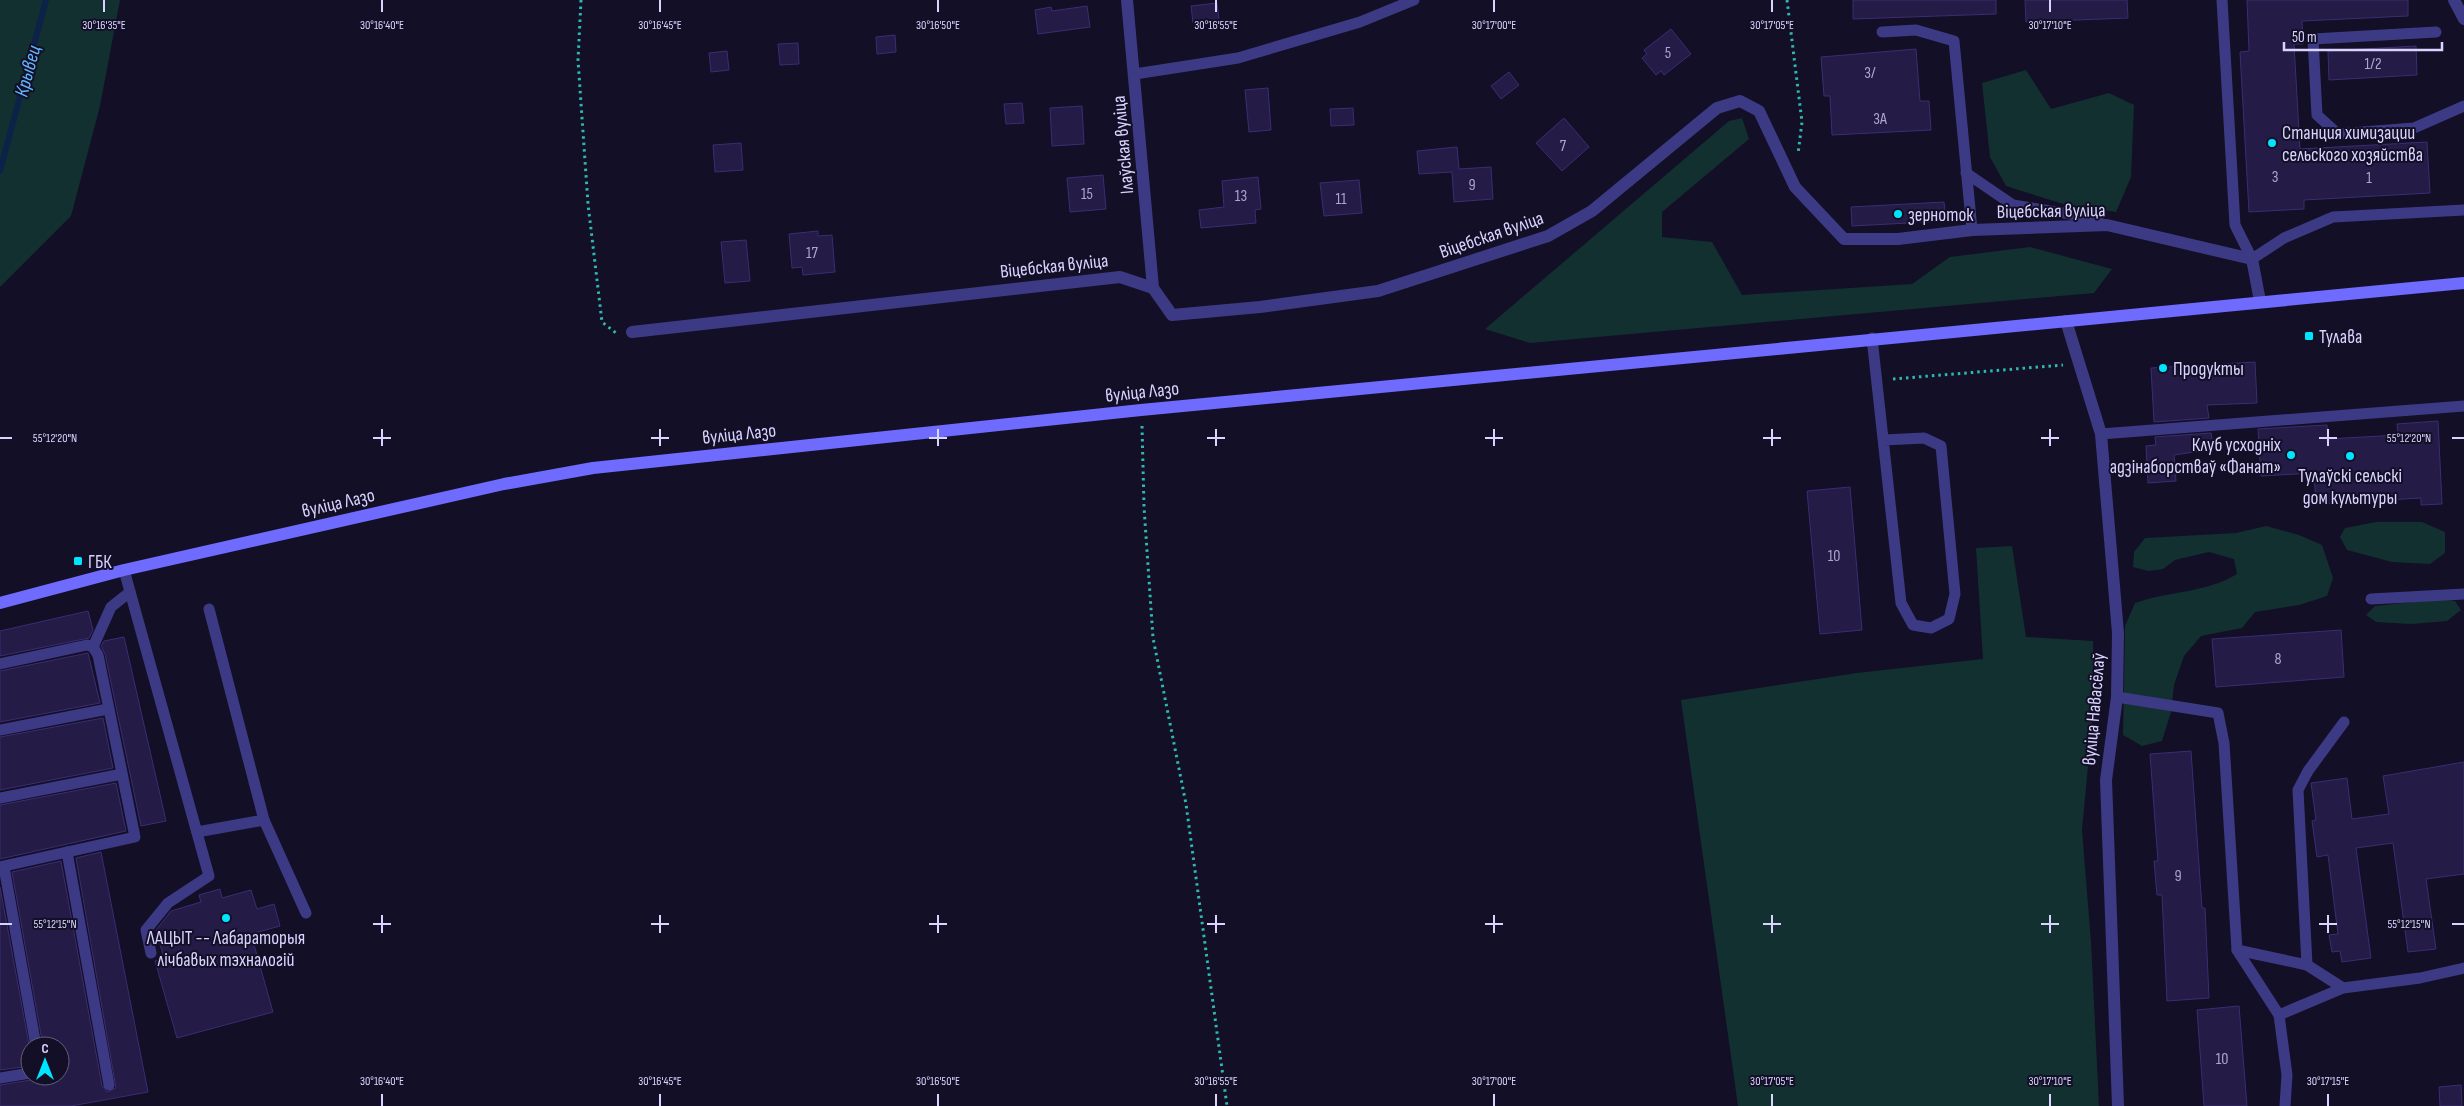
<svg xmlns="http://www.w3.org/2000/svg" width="2464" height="1106" font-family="'Sofia Sans Condensed',sans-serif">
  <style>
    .green { fill: #12302f }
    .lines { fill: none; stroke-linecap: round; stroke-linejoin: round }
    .stream { stroke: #0c2248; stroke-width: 6 }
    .building { fill: #241b47; stroke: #3b2d73 }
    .path { stroke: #2fb8b0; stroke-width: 3; stroke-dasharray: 2.5 4; stroke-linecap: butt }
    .service { stroke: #3d3a85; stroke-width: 11 }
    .minor { stroke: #3d3a85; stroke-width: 12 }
    .secondary { stroke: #6f6bff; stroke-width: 12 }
    .ticks { fill: none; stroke: #d9d4ff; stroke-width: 2 }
    .poi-dot { fill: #00e5ff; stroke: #130f26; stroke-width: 2 }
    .labels { text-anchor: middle; stroke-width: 4; stroke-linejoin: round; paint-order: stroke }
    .number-label { font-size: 16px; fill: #aca6d1 }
    .poi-label { font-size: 19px; fill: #d9d4ff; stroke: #130f26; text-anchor: start }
    .street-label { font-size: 19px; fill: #d9d4ff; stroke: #130f26 }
    .water-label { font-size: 20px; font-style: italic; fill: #62b6ff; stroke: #130f26 }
    .ticks-label { font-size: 12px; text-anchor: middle; fill: #d9d4ff; stroke: #130f26; stroke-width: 4; stroke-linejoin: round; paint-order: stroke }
  </style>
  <rect width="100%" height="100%" fill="#130f26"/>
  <g class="green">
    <path d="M0,0H120L100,106L71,216L0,287Z"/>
    <path d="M2026,70L2051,109L2109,93L2134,105L2131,177L2116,212L2063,204L2006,186L1990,157L1982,83Z"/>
    <path d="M1742,118L1749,139L1662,212V237L1712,242L1742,295L1912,284L1950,257L2030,247L2112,269L2094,293L1530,343L1485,329L1729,121Z"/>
    <path d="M2376,522H2422L2445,532V553L2430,564L2392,562L2347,550L2340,537L2345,528Z"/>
    <path d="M2266,526L2299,535L2322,545L2333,578L2327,596L2299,605L2255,612L2242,628L2201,636L2184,656L2174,685L2171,712L2162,741L2142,746L2123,735L2125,626L2135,603C2169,591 2206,593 2237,574L2234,559L2209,552L2175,560L2163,569L2148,571L2133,567L2134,552L2145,538L2236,533Z"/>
    <path d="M2012,546L2026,637L2093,641V713L2082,830L2091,942L2099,1106H1738L1681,700L1857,673L1983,659L1976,548Z"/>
    <path d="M2441,599L2455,601L2461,610L2447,621L2411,624L2376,622L2366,615L2375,606Z"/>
  </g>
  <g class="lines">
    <path class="stream" d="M0,171L46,0"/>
  </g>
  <g class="building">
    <path d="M1853,0H1996V14L1853,19Z"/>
    <path d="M2025,0H2127L2128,18L2026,22Z"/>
    <path d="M2247,0H2408V16L2302,21L2303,44H2294L2300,149L2427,142L2430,193L2304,200V209L2249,212L2240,52L2249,51Z"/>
    <path d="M1217,3L1219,20L1193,23L1191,6Z"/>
    <path d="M1087,6L1090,27L1038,34L1035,10L1051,7L1052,11Z"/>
    <path d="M1671,29L1691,54L1664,75L1661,71L1656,75L1642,58L1647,54L1644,50Z"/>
    <path d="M895,35L896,52L877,54L876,37Z"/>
    <path d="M798,43L799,64L780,65L778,44Z"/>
    <path d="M2416,46L2417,75L2329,80L2328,51Z"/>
    <path d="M1916,49L1920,101H1929L1931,130L1832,135L1830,96H1824L1821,57Z"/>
    <path d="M727,51L729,70L711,72L709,53Z"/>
    <path d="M1509,72L1519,85L1501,99L1491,86Z"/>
    <path d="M1268,88L1271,130L1249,132L1245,90Z"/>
    <path d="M1022,103L1024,123L1006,124L1004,104Z"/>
    <path d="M1082,106L1084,144L1052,146L1050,108Z"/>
    <path d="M1353,108L1354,125L1331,126L1330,109Z"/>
    <path d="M1564,118L1589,147L1562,171L1536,143Z"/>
    <path d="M741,143L743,170L715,172L713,145Z"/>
    <path d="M1457,147L1459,169L1491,167L1493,199L1454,202L1452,172L1419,174L1417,151Z"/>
    <path d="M1103,175L1106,209L1070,212L1067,178Z"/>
    <path d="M1258,177L1261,209L1255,210L1256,223L1201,228L1199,210L1224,207L1222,181Z"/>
    <path d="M1359,180L1362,213L1324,216L1320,183Z"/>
    <path d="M1944,202L1946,221L1852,226L1851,207Z"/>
    <path d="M818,231V236L832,235L835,272L803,275L802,267L792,268L789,234Z"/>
    <path d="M746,240L750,281L725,283L721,242Z"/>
    <path d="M2255,362L2257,403L2207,405L2209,418L2154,422L2151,368Z"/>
    <path d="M2438,421L2442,504L2421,505V498L2316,504L2314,473L2261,476L2258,429L2327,425L2328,439L2398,435L2397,424Z"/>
    <path d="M2211,433L2214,449L2174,455L2176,481L2148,483L2146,446L2156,445L2155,437Z"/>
    <path d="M1850,487L1862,630L1820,634L1807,491Z"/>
    <path d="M88,611L93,630L89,638L0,656V631Z"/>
    <path d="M2341,630L2344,677L2216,687L2212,639Z"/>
    <path d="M124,637L166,821L141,826L105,654L101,646L104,641Z"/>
    <path d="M88,653L100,703L0,722V671Z"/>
    <path d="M103,718L113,768L0,790V737Z"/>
    <path d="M2191,751L2202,908H2205L2209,998L2167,1001L2162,895H2157L2154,861H2158L2150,754Z"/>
    <path d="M2464,762V874L2426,879L2436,949L2408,952L2393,843L2356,848L2371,958L2342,962L2340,951L2332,952L2329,935L2338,934L2328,855L2317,857L2312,821L2316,820L2311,783L2347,778L2352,819L2389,814L2383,776Z"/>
    <path d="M116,783L126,831L0,859V805Z"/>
    <path d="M101,852L148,1092L71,1106H0V1085L31,1080L37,1076H60V1046H43L12,872L61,861L102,1086L107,1092L116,1088L76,858Z"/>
    <path d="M0,887L30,1050V1066L0,1070Z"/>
    <path d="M220,889L222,898L251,890L257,909L274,904L280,926L251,934L273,1012L177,1038L155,961L164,958L156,930L171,911L201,902L199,895Z"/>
    <path d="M2239,1006L2247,1106H2204L2197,1010Z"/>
    <path d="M2461,1085L2462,1106H2440L2439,1087Z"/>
  </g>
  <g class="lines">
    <g class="path">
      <path d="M581,0L578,60L588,204L602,322L616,333"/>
      <path d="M1787,0L1802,122L1798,154"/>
      <path d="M1893,379L2063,365"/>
      <path d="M1142,426L1144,507L1153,638L1186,804L1227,1106"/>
    </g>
    <g class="service">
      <path d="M2222,0L2235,225L2252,259L2284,238L2333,217L2464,210"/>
      <path d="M1882,32L1916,30L1954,41L1972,230"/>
      <path d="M2436,32L2313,39L2317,115L2338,134L2414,128L2464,106"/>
      <path d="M1135,74L1238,58L1360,22L1414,0"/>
      <path d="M1966,173L2013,205L2083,216L2105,225"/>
      <path d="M1872,338L1901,603L1913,625L1931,628L1949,619L1955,594L1941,446L1924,438L1884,440"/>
      <path d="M2101,434L2464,406"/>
      <path d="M124,570L209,876L168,903L146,930L151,953"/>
      <path d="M2371,599L2464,594"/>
      <path d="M93,647L111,607L130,592"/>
      <path d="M0,664L87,645L93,647L98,655L135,837L0,867"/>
      <path d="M2117,697L2218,713L2224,743L2237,950L2279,1015L2287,1075L2285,1106"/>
      <path d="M0,730L108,709"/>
      <path d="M0,798L122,774"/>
      <path d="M264,820L306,913"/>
      <path d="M197,832L264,820L209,609"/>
      <path d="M67,852L109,1085"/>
      <path d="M4,867L36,1046"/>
      <path d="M2237,950L2307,965L2343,988"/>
      <path d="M2307,965L2298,790L2308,771L2344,722"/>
      <path d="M2279,1015L2343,988L2420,978L2464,968"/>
      <path d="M0,1078L30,1073"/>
    </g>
    <g class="minor">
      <path d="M1127,0L1153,288"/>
      <path d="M2454,0L2464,19"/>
      <path d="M2066,321L2101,434L2118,633L2117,697L2106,780L2118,1106"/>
      <path d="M632,332L1120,277L1153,288L1172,315L1260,307L1378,291L1548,236L1592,211L1717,108L1740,101L1759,111L1795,187L1844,239H1898L1972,230L2107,225L2252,259L2260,301"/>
    </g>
    <path class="secondary" d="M0,603L124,570L504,484L593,468L1141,410L2464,283"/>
  </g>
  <path class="ticks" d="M104,0V12M382,0V12M660,0V12M938,0V12M1216,0V12M1494,0V12M1772,0V12M2050,0V12M382,429V446M660,429V446M938,429V446M1216,429V446M1494,429V446M1772,429V446M2050,429V446M2328,429V446M0,438H12M373,438H391M651,438H669M929,438H947M1207,438H1225M1485,438H1503M1763,438H1781M2041,438H2059M2319,438H2337M2452,438H2464M382,915V933M660,915V933M938,915V933M1216,915V933M1494,915V933M1772,915V933M2050,915V933M2328,915V933M0,924H12M373,924H391M651,924H669M929,924H947M1207,924H1225M1485,924H1503M1763,924H1781M2041,924H2059M2319,924H2337M2452,924H2464M382,1094V1106M660,1094V1106M938,1094V1106M1216,1094V1106M1494,1094V1106M1772,1094V1106M2050,1094V1106M2328,1094V1106"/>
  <g class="poi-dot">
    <circle cx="2272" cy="143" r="5"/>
    <circle cx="1898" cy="214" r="5"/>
    <rect x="2304" y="331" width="10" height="10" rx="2.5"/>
    <circle cx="2163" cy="368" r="5"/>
    <circle cx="2291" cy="455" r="5"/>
    <circle cx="2350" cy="456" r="5"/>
    <rect x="73" y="556" width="10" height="10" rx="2.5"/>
    <circle cx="226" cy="918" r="5"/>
  </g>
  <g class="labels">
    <g class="number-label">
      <text x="1668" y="58">5</text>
      <text x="2373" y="69">1/2</text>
      <text x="1870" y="78">3/</text>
      <text x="1880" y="124">3А</text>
      <text x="1563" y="151">7</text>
      <text x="2275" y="182">3</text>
      <text x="2369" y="183">1</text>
      <text x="1472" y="190">9</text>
      <text x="1087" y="199">15</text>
      <text x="1241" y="201">13</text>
      <text x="1341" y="204">11</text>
      <text x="812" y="258">17</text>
      <text x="1834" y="561">10</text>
      <text x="2278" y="664">8</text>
      <text x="2178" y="881">9</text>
      <text x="2222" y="1064">10</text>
    </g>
    <g class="poi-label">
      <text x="2282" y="139">Станция химизации<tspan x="2282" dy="22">сельского хозяйства</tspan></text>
      <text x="1908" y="221">зерноток</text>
      <text x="2319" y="343">Тулава</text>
      <text x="2173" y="375">Продукты</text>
      <text x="2281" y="451" text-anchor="end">Клуб усходніх<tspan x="2281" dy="22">адзінаборстваў «Фанат»</tspan></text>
      <text x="2350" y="482" text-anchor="middle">Тулаўскі сельскі<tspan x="2350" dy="22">дом культуры</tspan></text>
      <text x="88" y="568">ГБК</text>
      <text x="226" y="944" text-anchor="middle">ЛАЦЫТ -- Лабараторыя<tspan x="226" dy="22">лічбавых тэхналогій</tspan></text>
    </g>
    <g class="street-label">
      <text transform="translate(1122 145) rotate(-95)" y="7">Ілаўская вуліца</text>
      <text transform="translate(2051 210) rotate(-1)" y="7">Віцебская вуліца</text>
      <text transform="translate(1491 234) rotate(-19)" y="7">Віцебская вуліца</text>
      <text transform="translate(1054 265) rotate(-6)" y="7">Віцебская вуліца</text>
      <text transform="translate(1142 391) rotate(-6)" y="7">вуліца Лазо</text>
      <text transform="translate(739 433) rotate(-6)" y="7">вуліца Лазо</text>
      <text transform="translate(338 502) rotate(-13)" y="7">вуліца Лазо</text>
      <text transform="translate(2093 709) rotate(-85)" y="7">вуліца Навасёлаў</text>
    </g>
    <g class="water-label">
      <text transform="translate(27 71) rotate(-75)" y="7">Крывец</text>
    </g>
  </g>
  <g class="ticks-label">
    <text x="104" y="29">30°16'35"E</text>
    <text x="382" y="29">30°16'40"E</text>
    <text x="660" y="29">30°16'45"E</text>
    <text x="938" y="29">30°16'50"E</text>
    <text x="1216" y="29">30°16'55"E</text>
    <text x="1494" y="29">30°17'00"E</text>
    <text x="1772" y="29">30°17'05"E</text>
    <text x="2050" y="29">30°17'10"E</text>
    <text x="55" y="442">55°12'20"N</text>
    <text x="2409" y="442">55°12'20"N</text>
    <text x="55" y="928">55°12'15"N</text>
    <text x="2409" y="928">55°12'15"N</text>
    <text x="382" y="1085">30°16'40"E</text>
    <text x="660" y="1085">30°16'45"E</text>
    <text x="938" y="1085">30°16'50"E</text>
    <text x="1216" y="1085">30°16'55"E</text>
    <text x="1494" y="1085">30°17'00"E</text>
    <text x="1772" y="1085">30°17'05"E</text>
    <text x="2050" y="1085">30°17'10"E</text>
    <text x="2328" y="1085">30°17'15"E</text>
  </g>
  <g transform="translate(45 1061)"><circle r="24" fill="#130f26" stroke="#625e7d"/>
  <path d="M0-4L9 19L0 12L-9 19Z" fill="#00e5ff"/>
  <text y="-8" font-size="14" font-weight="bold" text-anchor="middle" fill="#d9d4ff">С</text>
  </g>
  <path d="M2284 42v8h158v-8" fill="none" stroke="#d9d4ff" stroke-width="2.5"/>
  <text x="2292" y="42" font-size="15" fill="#d9d4ff" stroke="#130f26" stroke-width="4" paint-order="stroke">50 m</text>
</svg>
